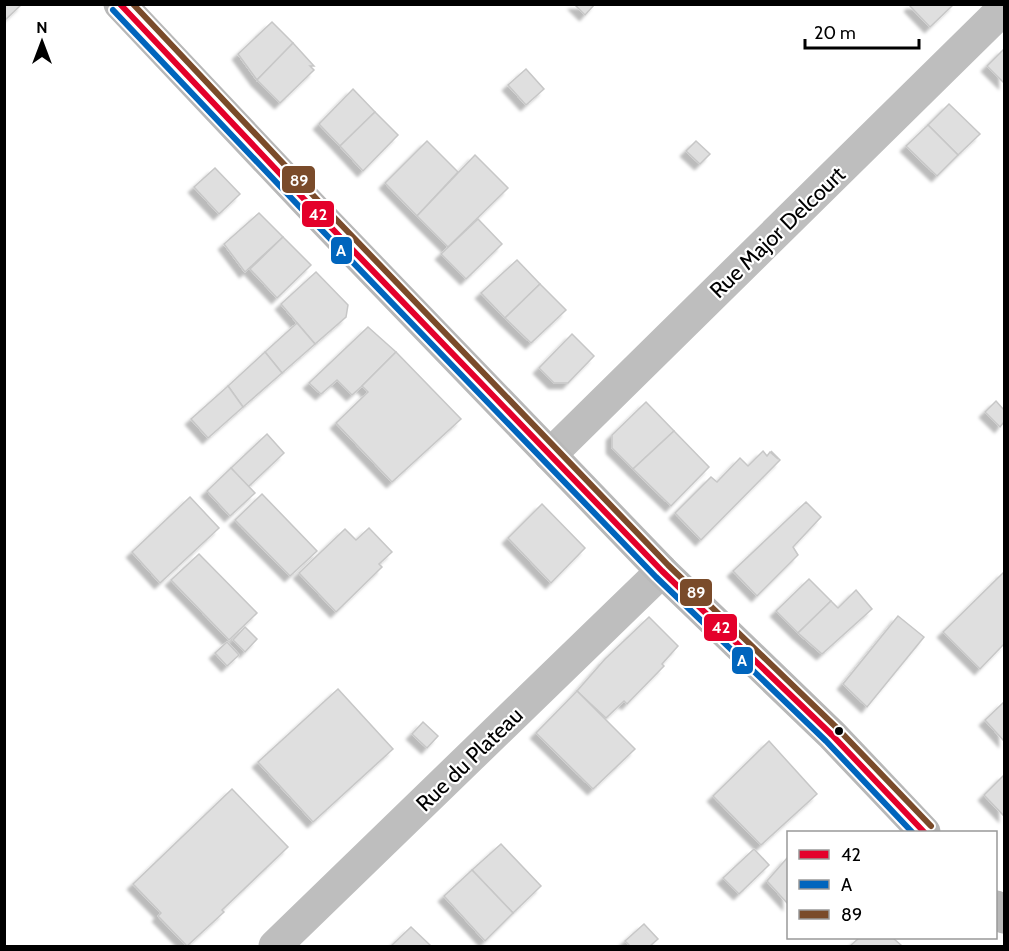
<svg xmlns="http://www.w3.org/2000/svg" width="1009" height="951" font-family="Cabin,sans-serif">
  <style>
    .building { fill: #dfdfdf; stroke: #c7c7c7; stroke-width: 1.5; filter: url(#shadow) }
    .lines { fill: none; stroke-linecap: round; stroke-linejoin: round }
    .street { stroke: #bebebe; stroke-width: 33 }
    .secondary { stroke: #b8b8b8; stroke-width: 33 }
    .bus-1-casing { stroke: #fff; stroke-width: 10 }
    .bus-2-casing { stroke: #fff; stroke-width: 10 }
    .bus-3-casing { stroke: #fff; stroke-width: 10 }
    .bus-1 { stroke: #e4002b; stroke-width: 6 }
    .bus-2 { stroke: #0065bd; stroke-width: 6 }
    .bus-3 { stroke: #7a4b2a; stroke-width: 6 }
    .bus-dot { fill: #000; stroke: #fff; stroke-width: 2 }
    .labels { text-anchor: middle; stroke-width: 4.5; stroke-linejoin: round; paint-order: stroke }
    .street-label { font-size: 22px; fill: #000; stroke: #fff }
    .line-badge { stroke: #fff; stroke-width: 2 }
    .badge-label { font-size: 16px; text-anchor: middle; font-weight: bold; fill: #fff }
  </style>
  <defs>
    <filter id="shadow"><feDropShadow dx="-5.5" dy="5.5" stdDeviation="1.5" flood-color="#0004"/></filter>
  </defs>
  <rect width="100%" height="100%" fill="#fff"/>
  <g class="building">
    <path d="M4,4H22L4,21Z"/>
    <path d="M574,4H595L585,15Z"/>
    <path d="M912,4H954L930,27L910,6Z"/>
    <path d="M272,22L293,43L257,80L238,54Z"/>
    <path d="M293,43L314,66H310L314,70L280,103L257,80Z"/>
    <path d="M1004,49V83L987,66Z"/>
    <path d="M526,69L544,89L526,105L508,85Z"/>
    <path d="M353,89L375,112L340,146L319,124Z"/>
    <path d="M949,104L980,134L958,155L928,125Z"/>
    <path d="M375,112L398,135L363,171L340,146Z"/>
    <path d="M928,125L958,155L937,176L906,146Z"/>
    <path d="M427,141L458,172L417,216L385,183Z"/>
    <path d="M696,141L710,154L700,164L686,151Z"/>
    <path d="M475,155L508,188L448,247L417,216Z"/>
    <path d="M215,168L240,194L219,214L194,187Z"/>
    <path d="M259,213L283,237L245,272L224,244Z"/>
    <path d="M478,219L502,244L466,279L441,254Z"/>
    <path d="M283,237L311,265L277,298L250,269Z"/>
    <path d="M517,260L540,284L505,318L481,293Z"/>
    <path d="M316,272L348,305L346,317L315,344L281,304Z"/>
    <path d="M540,284L566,310L531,343L505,318Z"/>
    <path d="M297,323L315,344L282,373L265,352Z"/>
    <path d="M368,327L396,352L362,386L352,395L337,380L321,394L309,383Z"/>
    <path d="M572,334L594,356L568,383H554L539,368Z"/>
    <path d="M265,352L282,373L243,407L228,386Z"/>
    <path d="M396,352L461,419L392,482L336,423L368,392L362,386Z"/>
    <path d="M228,386L243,407L208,438L191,419Z"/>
    <path d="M996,401L1004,410V422L1000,427L985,412Z"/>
    <path d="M646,402L674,431L633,469L612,448V435Z"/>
    <path d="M674,431L709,467L671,506L633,469Z"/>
    <path d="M267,434L284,453L248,487L231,468Z"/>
    <path d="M763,451L767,456L770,452L778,459L771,451L780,460L701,540L675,513L711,477L717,482L740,458L748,466Z"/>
    <path d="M231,468L255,493L230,516L207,491Z"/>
    <path d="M262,494L317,551L290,576L235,520Z"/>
    <path d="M190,497L219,528L160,583L132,552Z"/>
    <path d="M806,502L821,517L793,547L798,555L757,596L733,571Z"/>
    <path d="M542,504L585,548L551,583L508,538Z"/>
    <path d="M369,528L392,552L379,564L382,567L336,612L299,573L345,529L356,540Z"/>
    <path d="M199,554L257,613L229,640L171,580Z"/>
    <path d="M1004,572V644L980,669L943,632Z"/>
    <path d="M809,579L831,601L798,633L776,611Z"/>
    <path d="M856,590L872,609L822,654L798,633L831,601L838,608Z"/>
    <path d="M898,616L924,637L867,707L843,684Z"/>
    <path d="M649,617L678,646L662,664L664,666L627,704L624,701L606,718L577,691L605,659Z"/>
    <path d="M245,627L257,639L245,652L233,640Z"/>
    <path d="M227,642L239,655L227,666L215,653Z"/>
    <path d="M338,689L393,749L313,822L258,762Z"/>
    <path d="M577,691L635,749L593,789L536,733Z"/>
    <path d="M1004,702V741L985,720Z"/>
    <path d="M423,722L438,736L427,748L412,734Z"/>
    <path d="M769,741L817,794L761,845L713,796Z"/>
    <path d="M1004,775V816L984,795Z"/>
    <path d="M232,789L288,847L222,910L224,912L187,946L158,916L161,913L133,884Z"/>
    <path d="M501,844L541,886L513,913L472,870Z"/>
    <path d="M754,849L769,865L739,894L723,878Z"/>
    <path d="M788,857V904L767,881Z"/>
    <path d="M472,870L513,913L485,941L444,896Z"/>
    <path d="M644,924L658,939L650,946H630L625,941Z"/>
    <path d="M411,927L431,946H391Z"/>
    <path d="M859,938H893L902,946H850Z"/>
  </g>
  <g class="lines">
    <g class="street">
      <path d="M550,455L1004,8"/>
      <path d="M275,946L662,571"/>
    </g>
    <g class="secondary">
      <path d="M120,4L320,216L662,571L832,735L924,832"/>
      <path d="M996,907L1004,917"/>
    </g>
    <g class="bus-1-casing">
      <path id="bus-1" d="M120,4L320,216L662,571L832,735L924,832"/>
    </g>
    <g class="bus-2-casing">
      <path id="bus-2" d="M113,10L314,222L656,577L826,741L912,832"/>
    </g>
    <g class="bus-3-casing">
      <path id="bus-3" d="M133,4L327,210L668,565L838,729L931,826"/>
    </g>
    <use href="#bus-1" class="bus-1"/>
    <use href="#bus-2" class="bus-2"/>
    <use href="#bus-3" class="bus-3"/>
  </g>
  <circle class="bus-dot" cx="839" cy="731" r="5"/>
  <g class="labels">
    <g class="street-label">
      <text transform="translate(777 232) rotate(-44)" y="8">Rue Major Delcourt</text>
      <text transform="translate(469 759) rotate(-44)" y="8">Rue du Plateau</text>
    </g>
  </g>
  <g class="line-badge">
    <rect x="281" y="165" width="35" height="29" rx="6" fill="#7a4b2a"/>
    <rect x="301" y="200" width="34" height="28" rx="6" fill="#e4002b"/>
    <rect x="330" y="236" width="23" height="29" rx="6" fill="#0065bd"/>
    <rect x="679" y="578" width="34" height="29" rx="6" fill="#7a4b2a"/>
    <rect x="703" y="613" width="35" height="29" rx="6" fill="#e4002b"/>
    <rect x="731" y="646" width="23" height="29" rx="6" fill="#0065bd"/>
  </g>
  <g class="badge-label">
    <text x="299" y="186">89</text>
    <text x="318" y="220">42</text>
    <text x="341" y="256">A</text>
    <text x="696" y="598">89</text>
    <text x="721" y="633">42</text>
    <text x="742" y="666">A</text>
  </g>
  <rect width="1009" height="951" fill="none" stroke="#000000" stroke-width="12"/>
  <rect x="787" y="831" width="210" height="108" fill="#ffffff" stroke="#999999" stroke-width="1.5"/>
  <rect x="799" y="850" width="30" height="9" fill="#e4002b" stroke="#999999" stroke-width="1.5"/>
  <text x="841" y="861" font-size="18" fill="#000000">42</text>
  <rect x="799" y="880" width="30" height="9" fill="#0065bd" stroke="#999999" stroke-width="1.5"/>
  <text x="841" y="891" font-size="18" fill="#000000">A</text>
  <rect x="799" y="910" width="30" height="9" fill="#7a4b2a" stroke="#999999" stroke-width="1.5"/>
  <text x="841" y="921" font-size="18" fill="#000000">89</text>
  <g transform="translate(42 42)" stroke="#ffffff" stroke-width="4.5" paint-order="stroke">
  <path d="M0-4.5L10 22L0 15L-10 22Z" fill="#000000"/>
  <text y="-9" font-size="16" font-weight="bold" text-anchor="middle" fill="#000000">N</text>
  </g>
  <path d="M805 39v9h114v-9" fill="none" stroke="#000000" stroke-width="3"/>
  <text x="814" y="39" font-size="18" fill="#000000" stroke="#ffffff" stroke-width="4.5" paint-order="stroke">20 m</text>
</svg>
